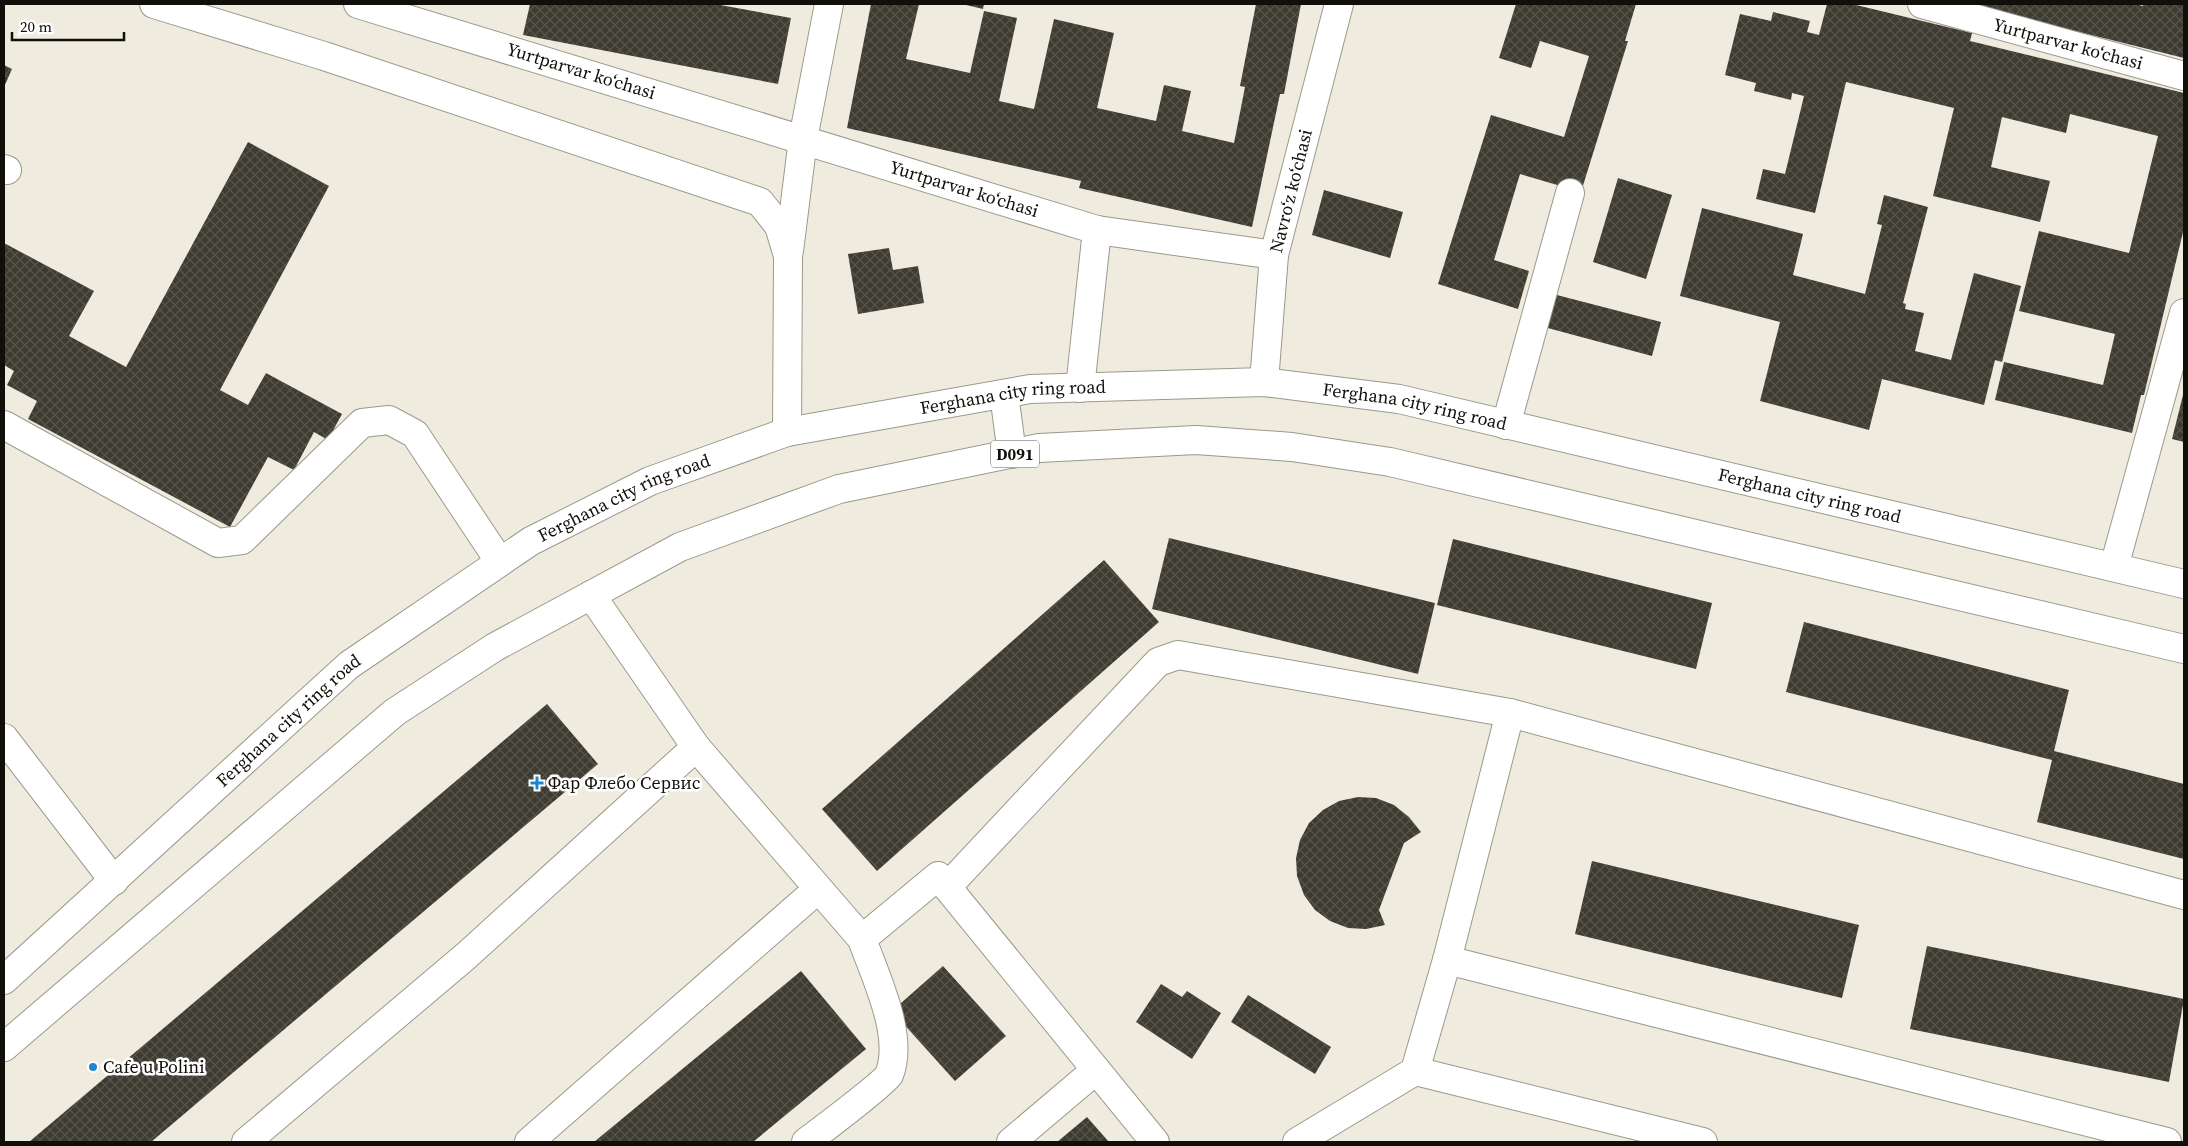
<svg xmlns="http://www.w3.org/2000/svg" width="2188" height="1146" font-family="'Source Serif 4',serif">
  <style>
    .building { fill: url(#building-cross-hatch) }
    .lines { fill: none; stroke-linecap: round; stroke-linejoin: round }
    .minor-casing { stroke: #9b998c; stroke-width: 30 }
    .highway-casing { stroke: #9b998c; stroke-width: 30 }
    .minor { stroke: #fff; stroke-width: 28 }
    .highway { stroke: #fff; stroke-width: 28 }
    .poi-dot { fill: #1f85cf; stroke: #fff; stroke-width: 2 }
    .labels { text-anchor: middle; stroke-width: 5; stroke-linejoin: round; paint-order: stroke }
    .shield { fill: #fff; stroke: #585754; stroke-width: 1 }
    .shield-label { font-size: 16px; font-weight: bold; fill: #100f0a }
    .street-label { font-size: 18px; fill: #100f0a; stroke: #fff }
    .poi-label { font-size: 18px; fill: #100f0a; stroke: #fff; text-anchor: start }
  </style>
  <defs>
    <pattern id="building-cross-hatch" width="8" height="8" patternUnits="userSpaceOnUse" patternTransform="scale(1.25)"><rect width="8" height="8" fill="#3e3b31"/><path d="M0 0l8 8M0 8l8-8" fill="none" stroke="#56544c"/></pattern>
  </defs>
  <rect width="100%" height="100%" fill="#efecdf"/>
  <g class="building">
    <path d="M530,4H715L791,18L778,84L523,35Z"/>
    <path d="M871,4H919L906,59L970,73L984,11L1017,18L999,101L1034,109L1054,19L1114,33L1097,108L1156,121L1164,85L1191,91L1182,131L1234,143L1245,87L1240,86L1256,4H1301L1284,94H1280L1252,227L1079,188L1081,181L847,128Z"/>
    <path d="M962,4H984L983,9Z"/>
    <path d="M1516,4H1636L1625,41H1628L1581,192L1520,174L1494,260L1529,271L1518,309L1438,284L1491,115L1564,137L1589,56L1540,41L1531,68L1499,58Z"/>
    <path d="M1827,4H1852L1972,33L1970,41L2184,93V228L2144,395H2141L2132,433L1995,400L2004,362L2103,385L2115,334L2019,311L2039,231L2129,253L2158,136L2070,114L2066,133L2002,117L1991,167L2050,181L2040,222L1933,196L1954,108L1846,82L1815,213L1756,199L1763,169L1785,174L1804,96L1792,93L1791,100L1754,91L1756,83L1725,75L1740,14L1771,21L1773,12L1810,21L1807,32L1819,35Z"/>
    <path d="M1966,4H2134L2143,6V4H2184V58Z"/>
    <path d="M4,65L12,69L4,87Z"/>
    <path d="M248,142L329,186L220,390L248,405L266,373L342,414L328,440L314,432L294,470L268,457L230,527L28,419L37,401L7,385L14,371L4,365V243L94,291L69,336L126,367Z"/>
    <path d="M1618,178L1672,195L1646,279L1593,262Z"/>
    <path d="M1324,190L1403,212L1390,258L1312,235Z"/>
    <path d="M1884,195L1928,207L1903,303L1906,304L1905,309L1924,313L1915,351L1951,360L1974,273L2021,286L2002,362L1995,360L1984,405L1882,379L1869,430L1760,401L1780,322L1680,296L1702,208L1803,234L1793,275L1865,294L1882,225L1877,224Z"/>
    <path d="M889,248L893,270L918,266L924,303L858,314L848,254Z"/>
    <path d="M1553,294L1661,322L1652,356L1544,327Z"/>
    <path d="M2184,391V442L2172,439Z"/>
    <path d="M1169,538L1435,603L1418,674L1152,609Z"/>
    <path d="M1453,539L1712,603L1696,669L1437,605Z"/>
    <path d="M1104,560L1159,622L877,871L822,809Z"/>
    <path d="M1804,622L2069,690L2054,751L2184,784V859L2037,822L2052,760L1786,692Z"/>
    <path d="M547,704L598,764L151,1142H29Z"/>
    <path d="M1358,797L1376,798L1394,805L1409,817L1421,832L1404,843L1379,910L1385,925L1366,929L1348,928L1330,921L1315,910L1304,895L1297,876L1296,858L1300,840L1309,823L1323,810L1339,801Z"/>
    <path d="M1592,861L1859,925L1842,998L1575,934Z"/>
    <path d="M1927,946L2184,999L2169,1082L1910,1029Z"/>
    <path d="M943,966L1006,1036L955,1081L892,1011Z"/>
    <path d="M801,971L866,1049L753,1142H594Z"/>
    <path d="M1161,984L1182,997L1187,991L1221,1013L1192,1059L1136,1022Z"/>
    <path d="M1248,995L1331,1047L1315,1074L1231,1022Z"/>
    <path d="M1087,1117L1109,1142H1057Z"/>
  </g>
  <g class="lines">
    <g class="minor-casing">
      <g id="minor">
        <path d="M154,4L324,56L760,202L779,226L788,256L787,432"/>
        <path d="M358,4L1097,230L1274,255"/>
        <path d="M1922,4L2184,76"/>
        <path d="M4,169L7,170"/>
        <path d="M789,251L803,139L829,4"/>
        <path d="M1264,382L1274,255L1339,4"/>
        <path d="M1080,388L1097,230"/>
        <path d="M4,425L218,543L242,540L362,423L389,420L415,434L500,562"/>
        <path d="M1506,425L1570,193"/>
        <path d="M2114,567L2184,313"/>
        <path d="M1510,713L1447,960L1415,1071L1703,1142"/>
        <path d="M4,738L114,881"/>
        <path d="M696,747L862,939L938,876L1155,1142"/>
        <path d="M947,887L1158,662L1178,655L1510,713L2184,895"/>
        <path d="M1447,960L2167,1142"/>
        <path d="M246,1142L466,956L696,747L591,595"/>
        <path d="M529,1142L818,889"/>
        <path d="M806,1142C818,1133 886,1082 889,1075C905,1036 875,976 862,939"/>
        <path d="M1011,1142L1096,1070"/>
        <path d="M1297,1142L1415,1071"/>
      </g>
    </g>
    <g class="highway-casing">
      <g id="highway">
        <path d="M1004,394L1012,454"/>
        <path id="s1" d="M4,980L349,665L531,541L650,481L787,432L1030,389L1264,382L1399,399L2184,584"/>
        <path d="M4,1047L395,712L495,647L680,547L839,489L1039,448L1196,440L1292,447L1390,462L2184,649"/>
      </g>
    </g>
    <use href="#minor" class="minor"/>
    <use href="#highway" class="highway"/>
  </g>
  <g class="poi-dot">
    <path d="M534.5 775.5h5v5h5v5h-5v5h-5v-5h-5v-5h5z"/>
    <circle cx="93" cy="1067" r="5"/>
  </g>
  <g class="labels">
    <rect class="shield" x="991" y="440.5" width="48" height="27" rx="4"/>
    <g class="shield-label">
      <text x="1015" y="460">D091</text>
    </g>
    <g class="street-label">
      <text transform="translate(2068 44) rotate(15)" y="6">Yurtparvar koʻchasi</text>
      <text transform="translate(581 71) rotate(17)" y="6">Yurtparvar koʻchasi</text>
      <text transform="translate(964 189) rotate(17)" y="6">Yurtparvar koʻchasi</text>
      <text transform="translate(1291 191) rotate(-76)" y="6">Navroʻz koʻchasi</text>
      <text dy="6" stroke="none"><textPath href="#s1" startOffset="1195">Ferghana city ring road</textPath></text>
      <text dy="6" stroke="none"><textPath href="#s1" startOffset="1600">Ferghana city ring road</textPath></text>
      <text dy="6" stroke="none"><textPath href="#s1" startOffset="2005">Ferghana city ring road</textPath></text>
      <text dy="6" stroke="none"><textPath href="#s1" startOffset="790">Ferghana city ring road</textPath></text>
      <text dy="6" stroke="none"><textPath href="#s1" startOffset="385">Ferghana city ring road</textPath></text>
    </g>
    <g class="poi-label">
      <text x="548" y="789">Фар Флебо Сервис</text>
      <text x="103" y="1073">Cafe u Polini</text>
    </g>
  </g>
  <rect width="2188" height="1146" fill="none" stroke="#100f0a" stroke-width="10"/>
  <path d="M12 32v8h112v-8" fill="none" stroke="#100f0a" stroke-width="2.5"/>
  <text x="20" y="32" font-size="15" fill="#100f0a" stroke="#ffffff" stroke-width="4" paint-order="stroke">20 m</text>
</svg>
